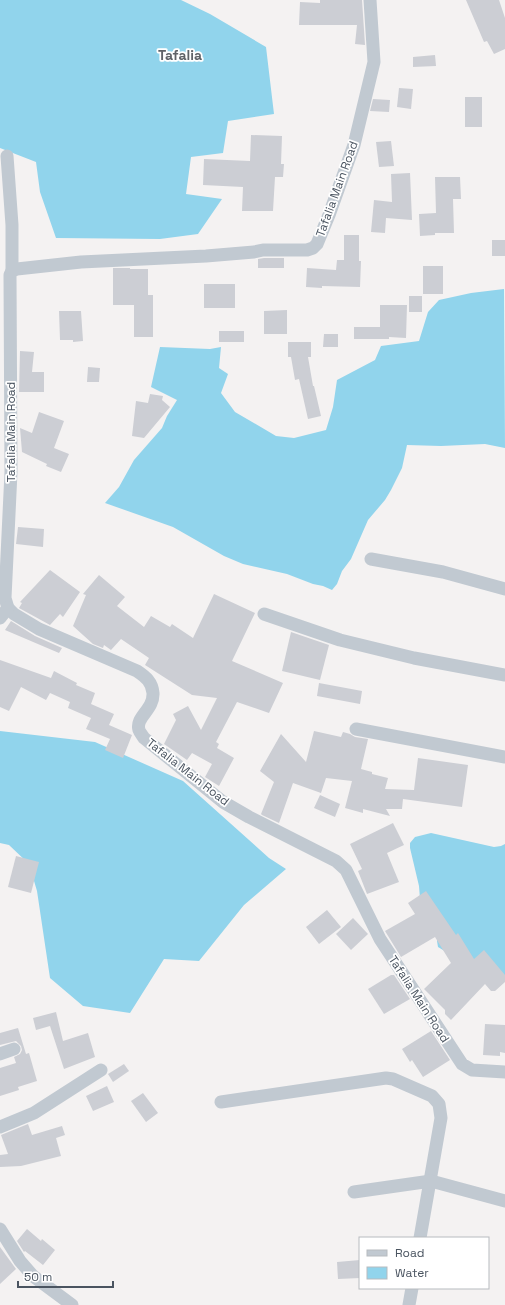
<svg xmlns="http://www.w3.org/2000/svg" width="505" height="1305" font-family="'Space Grotesk',sans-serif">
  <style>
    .water { fill: #91d4ec }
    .building { fill: #ccced4 }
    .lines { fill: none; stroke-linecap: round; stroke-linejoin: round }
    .street { stroke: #c1c9d1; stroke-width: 13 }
    .labels { text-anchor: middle; stroke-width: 3.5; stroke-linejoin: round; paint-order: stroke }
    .street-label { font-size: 12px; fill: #4a5460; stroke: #fff }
    .quarter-label { font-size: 14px; font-weight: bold; fill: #5f6267; stroke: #fff }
  </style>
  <rect width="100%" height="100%" fill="#f4f2f2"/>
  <g class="water">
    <path d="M0,0H181L210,14L266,47L274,114L228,121L223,153L191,157L186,194L222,199L198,234L160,239L56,238L40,192L36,162L0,148Z"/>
    <path d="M504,289L505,448L485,444L441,446L407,445L402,468L391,490L385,500L368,520L351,559L342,571L337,584L332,590L323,586L313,584L287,574L243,564L224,556L173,527L105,503L119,487L134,460L162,428L167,416L177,400L151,387L160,347L210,349L221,347L219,368L228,374L221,393L235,412L276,436L294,438L326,430L333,407L337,380L375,360L381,346L419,341L428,312L439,300L471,293Z"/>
    <path d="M0,731L95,742L183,781L269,858L286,869L244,905L199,961L164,959L130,1013L83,1006L50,978L37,891L29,864L9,845L0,843Z"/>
    <path d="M431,833L494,847L501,846L505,844V977L448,953L438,947L437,941L439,933L420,899L419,886L410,848V843L415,837Z"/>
  </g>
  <g class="building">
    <path d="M320,0H362L365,45L355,44L357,25H299L300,2L320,3Z"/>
    <path d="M466,0H499L505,18V49L494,54L487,41L484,42Z"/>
    <path d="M435,55L436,66L413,67V57Z"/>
    <path d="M399,88L413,89L411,109L397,107Z"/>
    <rect x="465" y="97" width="17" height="30"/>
    <path d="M373,99L390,100L389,112L370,111Z"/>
    <path d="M251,135L282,136L281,164H284L283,177H275L273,211H242L243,187L203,185L204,159L250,161Z"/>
    <path d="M391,141L394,166L379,167L376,142Z"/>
    <path d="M410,173L412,220L386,218L385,233L371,232L374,200L392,202L391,174Z"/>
    <path d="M435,177H460L461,199H453L454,233H435V235L420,236L419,214L436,213Z"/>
    <path d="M344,235H359V261H361L360,287L322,286V288L306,287L307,268L336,270L337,260H344Z"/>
    <rect x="492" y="240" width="13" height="16"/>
    <path d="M264,258H284V268H258V259Z"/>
    <rect x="423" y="266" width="20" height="28"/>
    <path d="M113,268H130V269H148V295H153V337H134V305H113Z"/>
    <rect x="204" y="284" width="31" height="24"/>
    <rect x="409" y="296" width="13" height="16"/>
    <path d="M380,305H407L406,338L389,337V339H354V327H380Z"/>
    <path d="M287,310V334H264V311Z"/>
    <path d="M59,311H81L83,341L73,342V340H60Z"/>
    <rect x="219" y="331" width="25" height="11"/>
    <path d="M324,334H338V347H323Z"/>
    <path d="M288,342H311V357H308L313,386H314L321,416L308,419L299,379L295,380L291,357H288Z"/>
    <path d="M20,351L34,352L32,372H44V392H19Z"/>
    <path d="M88,367L100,368L99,382H87Z"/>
    <path d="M150,394L163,396L162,400L170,407L144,438L132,436L136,401L148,403Z"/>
    <path d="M39,412L64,421L54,448L69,454L61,472L46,466L47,464L22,452L20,428L32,433Z"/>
    <path d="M18,527L44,529L43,547L16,544Z"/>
    <path d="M50,570L80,592L63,617L60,614L50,625L19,608L22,603L20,602Z"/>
    <path d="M99,575L125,597L117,606L144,627L151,616L170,627L172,624L193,638L214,594L255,613L232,661L283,683L269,713L237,702L216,742L219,744L217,748L234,758L219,786L205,777L212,764L192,753L187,760L164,744L176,720L173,714L188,706L201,730L217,698L192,695L145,665L149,658L121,639L111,650L104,645L103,648L93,644L73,626L86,595L83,594Z"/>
    <path d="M11,621L35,636L62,648L59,653L5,630Z"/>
    <path d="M291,632L329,645L320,680L282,671Z"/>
    <path d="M0,660L51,678L54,671L77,683L76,685L95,693L91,704L114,714L109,725L132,735L123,758L105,750L110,739L86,729L91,718L68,708L70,702L50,693L46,700L21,687L9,711L0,707Z"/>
    <path d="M319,683L362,691L360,704L317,696Z"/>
    <path d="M314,731L341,737L343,732L350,734L355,737L368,739L361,769L372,772V774L388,778L385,789L414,790L418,758L468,765L462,807L403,799L402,809H386L390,816L363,809V813L345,808L352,781L326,778L321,793L293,783L279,823L262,815L261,814L274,782L260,771L281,734L306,762Z"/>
    <path d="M320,795L340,804L335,817L314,808Z"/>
    <path d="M393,823L404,845L387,853L399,882L367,894L358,871L362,869L350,844Z"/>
    <path d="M16,856L39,862L31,893L8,887Z"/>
    <path d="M426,891L456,935L458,933L474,959L484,950L505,975V982L495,991H491L485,984L451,1020L445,1014V1010L424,989L451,963L435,937L401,957L385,931L415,914L408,903Z"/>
    <path d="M327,910L341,927L319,944L306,927Z"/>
    <path d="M353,918L368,934L351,950L336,934Z"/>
    <path d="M391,975H394L410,999L384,1014L368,989Z"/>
    <path d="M56,1012L63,1041L88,1033L95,1057L64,1069L50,1026L36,1030L33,1018Z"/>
    <path d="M485,1024L505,1025V1053L500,1052V1056L483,1055Z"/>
    <path d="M18,1028L26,1054L29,1053L37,1081L18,1087L19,1090L0,1096V1068L16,1063L14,1057L20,1054L22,1050L21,1046L16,1041L0,1045V1033Z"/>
    <path d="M431,1031L450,1060L423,1077L412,1060L410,1062L402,1049Z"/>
    <path d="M124,1064L129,1071L113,1082L108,1074Z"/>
    <path d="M107,1086L114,1102L93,1111L86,1096Z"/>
    <path d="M143,1093L158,1113L146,1122L131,1101Z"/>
    <path d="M28,1124L32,1135L62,1126L65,1135L56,1138L61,1156L21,1166L0,1167V1155L8,1154L1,1135Z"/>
    <path d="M27,1229L41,1241L42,1239L55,1250L43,1265L25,1251L24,1252L17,1241Z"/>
    <path d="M0,1247L16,1269L0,1284Z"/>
    <path d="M360,1260V1278L338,1279L337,1262Z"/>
  </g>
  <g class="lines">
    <g class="street">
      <path d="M370,0L374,62L354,145L329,215L317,244L313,248L307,250H263L254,252L206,256L81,262L17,269L12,271L10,275L11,472L5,598L8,608L14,614L39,629L137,671C146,677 152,682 153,693C154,710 135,717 139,730C140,733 143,736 144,738L223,802L249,817L336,861L346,870L380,939L462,1064L472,1070L505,1072"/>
      <path d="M7,156L12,225V271"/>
      <path d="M371,559L443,572L505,589"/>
      <path d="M264,614L340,640L414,658L505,675"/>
      <path d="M0,618L8,608"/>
      <path d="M356,729L505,757"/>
      <path d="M0,1054L14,1049"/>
      <path d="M221,1102L386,1078L393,1079L432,1096L439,1104L441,1118L420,1238"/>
      <path d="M0,1127L34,1113L101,1070"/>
      <path d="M354,1192L431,1181L505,1201"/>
      <path d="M0,1229L20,1261L33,1276L72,1305"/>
      <path d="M409,1305L412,1288"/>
    </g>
  </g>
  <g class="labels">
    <g class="street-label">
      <text transform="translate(337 189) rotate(-70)" y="4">Tafalia Main Road</text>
      <text transform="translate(11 432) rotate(-90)" y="4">Tafalia Main Road</text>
      <text transform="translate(188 772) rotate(38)" y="4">Tafalia Main Road</text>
      <text transform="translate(419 999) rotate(57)" y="4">Tafalia Main Road</text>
    </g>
    <g class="quarter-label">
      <text x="180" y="60">Tafalia</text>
    </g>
  </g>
  <rect x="359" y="1237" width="130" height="52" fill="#ffffff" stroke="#b7bbbf"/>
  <rect x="367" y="1250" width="20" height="6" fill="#c1c9d1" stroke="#b7bbbf"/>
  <text x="395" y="1257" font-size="12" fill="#4a5460">Road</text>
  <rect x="367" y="1267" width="20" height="12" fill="#91d4ec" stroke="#b7bbbf"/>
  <text x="395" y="1277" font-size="12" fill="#4a5460">Water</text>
  <path d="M18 1281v6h95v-6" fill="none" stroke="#4a5460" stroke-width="2"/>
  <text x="24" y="1281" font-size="12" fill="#4a5460" stroke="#ffffff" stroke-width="3" paint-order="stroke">50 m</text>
</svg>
